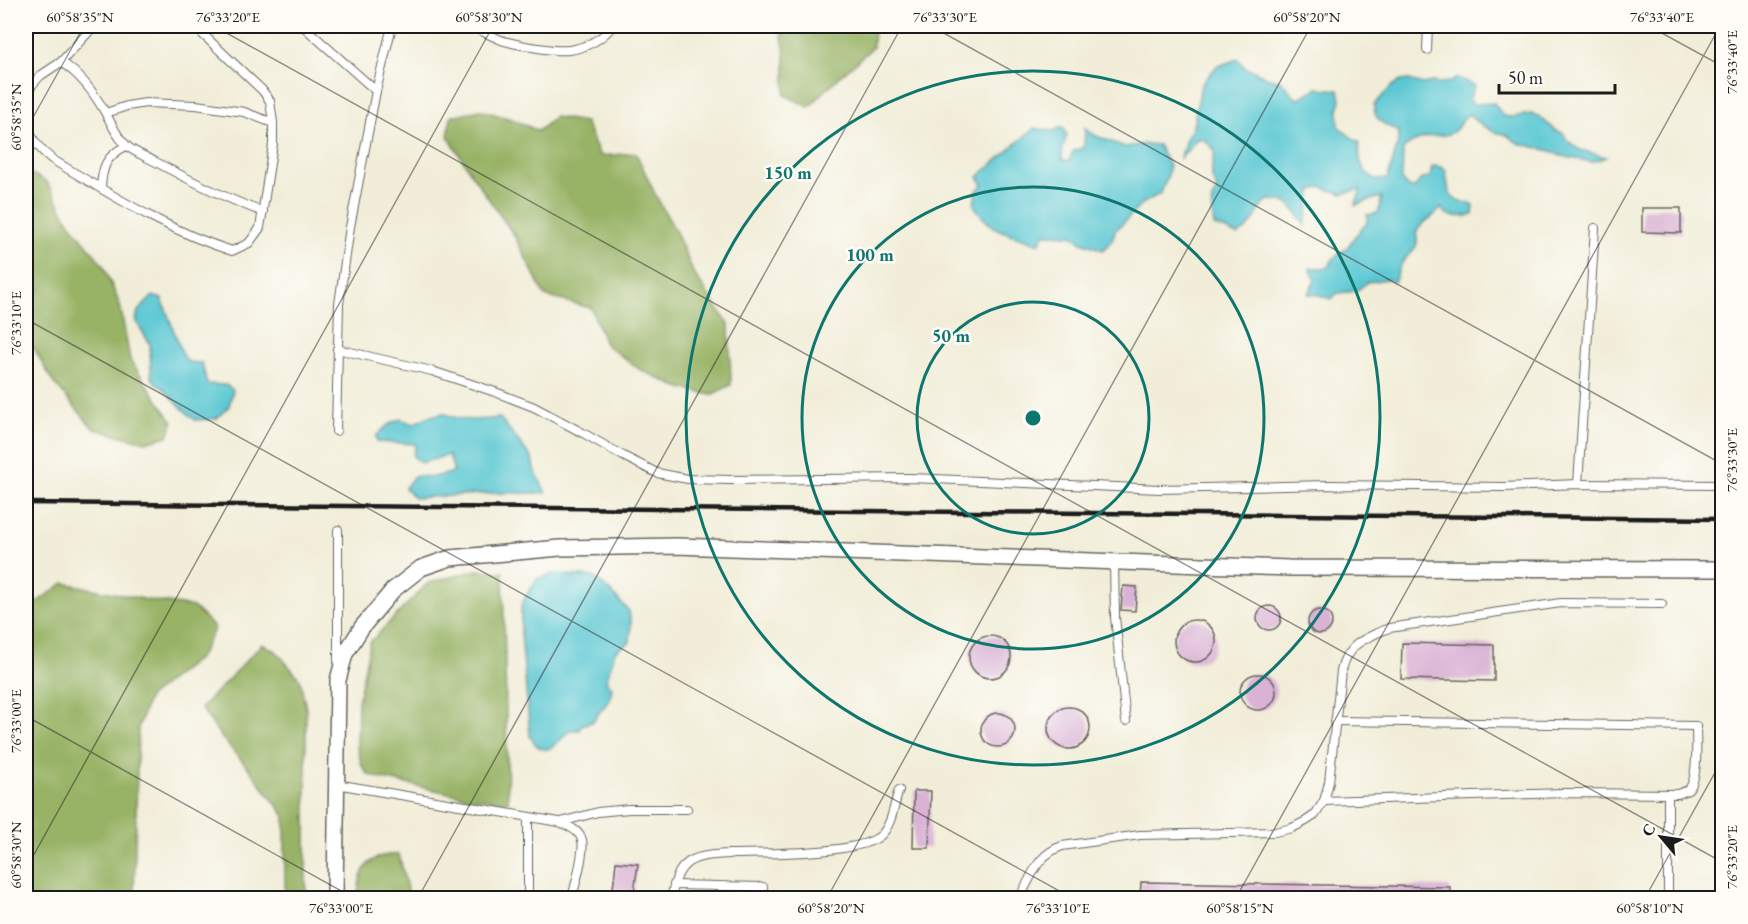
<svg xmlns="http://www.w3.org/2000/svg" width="1748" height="924" font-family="'EB Garamond',serif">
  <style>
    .forest { fill: #98b366; stroke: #5a6841; stroke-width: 1.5 }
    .water { fill: #5cc8d3; stroke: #3c7278; stroke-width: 1.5 }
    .building { fill: #dab2d5 }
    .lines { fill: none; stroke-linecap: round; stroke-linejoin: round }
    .lane-casing { stroke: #67655e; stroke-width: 10 }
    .street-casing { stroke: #67655e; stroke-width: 18 }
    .lane { stroke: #fff; stroke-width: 8 }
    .street { stroke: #fff; stroke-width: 15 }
    .rail { stroke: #1c1c1c; stroke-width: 4.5 }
    .ticks { fill: none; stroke: #1c1c1c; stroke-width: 1.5; stroke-opacity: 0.45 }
    .ring { fill: none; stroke: #0f766e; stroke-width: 3 }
    .centre { fill: #0f766e; stroke: #fdfcf7; stroke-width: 3 }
    .ring-label { font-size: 18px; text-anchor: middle; font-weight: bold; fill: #0f766e; stroke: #fdfcf7; stroke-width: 5; stroke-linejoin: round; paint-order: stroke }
    .neatline { fill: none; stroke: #1c1c1c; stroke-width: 2 }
    .ticks-label { font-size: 15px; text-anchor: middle; fill: #1c1c1c }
  </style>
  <rect width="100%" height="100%" fill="#fdfcf7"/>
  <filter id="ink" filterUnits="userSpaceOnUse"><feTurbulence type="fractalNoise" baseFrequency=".0167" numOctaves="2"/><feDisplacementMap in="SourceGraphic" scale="12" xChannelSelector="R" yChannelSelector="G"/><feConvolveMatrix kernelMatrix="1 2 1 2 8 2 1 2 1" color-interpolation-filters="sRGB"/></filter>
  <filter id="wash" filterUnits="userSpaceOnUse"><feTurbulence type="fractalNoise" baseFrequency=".008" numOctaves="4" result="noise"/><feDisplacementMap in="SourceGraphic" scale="24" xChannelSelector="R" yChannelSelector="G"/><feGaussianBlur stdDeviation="1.35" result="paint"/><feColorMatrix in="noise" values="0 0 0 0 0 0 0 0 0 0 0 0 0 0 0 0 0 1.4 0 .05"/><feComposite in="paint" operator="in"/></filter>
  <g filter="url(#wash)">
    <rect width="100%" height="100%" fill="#f1edd8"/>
    <g class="forest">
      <path d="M775,26H874L873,47L838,78L809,107L785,95V55L781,30Z"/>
      <path d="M480,110L512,119L538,131L555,117L585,122L600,156L636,153L655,194L677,234L694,274L729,325L731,385L711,395L677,387L639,369L605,344L591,308L545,296L514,235L472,175L448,136L451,116Z"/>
      <path d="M26,171L47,182L70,223L103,265L120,305L130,360L173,422L168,436L145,442L94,429L53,382L26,334Z"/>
      <path d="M477,570L503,572L508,802L473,798L379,778L368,774L362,766L357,747L358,701L370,642L428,583Z"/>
      <path d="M64,583L148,600L193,607L215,628L200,657L149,697L138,728L134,898H26V610Z"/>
      <path d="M262,644L276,651L300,679L306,709V898H285V816L250,770L222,738L201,708Z"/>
      <path d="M399,854L409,898H358C358,883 362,863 379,857C385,855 393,855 399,854Z"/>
    </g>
    <g class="water">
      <path d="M1238,59L1245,68L1252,70L1266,77L1281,81L1297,99L1317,88L1339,90L1341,100L1338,109L1339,127L1351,137L1359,142L1360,160L1364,171L1377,180L1387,179C1391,170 1399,141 1399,132C1386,124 1374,123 1374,105L1392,86L1401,81L1409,80L1422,84L1433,82L1440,83L1451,82L1455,79L1464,80L1475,86L1469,99L1473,104L1494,103L1503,116L1512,117L1531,114L1539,116L1556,131L1563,133L1567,140L1580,150L1606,157L1592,162L1561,156L1551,151L1518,143L1505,134L1494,132L1475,121L1469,114C1460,119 1460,127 1453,132C1447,136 1441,135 1434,136C1422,137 1413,141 1403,149L1402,181L1408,187L1415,188L1420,180L1430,177L1432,167L1437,166L1445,169C1449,181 1445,198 1461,202C1467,204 1469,202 1474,206L1473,215C1461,217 1448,219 1441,208C1434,218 1421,221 1416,233C1421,251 1409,250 1402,263C1399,270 1397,276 1394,282L1387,279L1368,282L1356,291L1338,293L1331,299L1319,295L1308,294L1315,280L1310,268H1327L1334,258L1348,247L1355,236L1367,223V215L1378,213L1382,197C1373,200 1363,200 1355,206L1361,189L1342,194L1322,187L1312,190L1305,226C1293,207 1292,200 1268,200C1253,214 1257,225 1237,235L1226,230L1214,226C1213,213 1207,202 1217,191C1217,185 1213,182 1212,177C1211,168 1213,159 1215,151L1206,141L1198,138L1180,159L1186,139L1193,127L1201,85L1216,67Z"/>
      <path d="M1062,127L1067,135L1063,148L1062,159L1069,161L1073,151L1084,147L1085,128L1096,136L1125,147L1146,144L1158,145L1169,166L1168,175L1161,193L1142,204L1115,231L1112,240L1103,250L1082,242L1072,235L1044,234L1039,244C1011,232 991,235 974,205L976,192L983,184L978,177L1034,128L1053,131Z"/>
      <path d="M153,296L162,299L183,355L188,362L202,363L207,384L226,385L233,390L229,406L216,419L195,420L183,409L163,388L156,384L151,376L150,344L136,321L138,311Z"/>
      <path d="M443,413C460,422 481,420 500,418L532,458L534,469L546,493H498L414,498L405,488L414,476L433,477L454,472L449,455L421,463L413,456L416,444L377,442L376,436L388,425L401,419L413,424L427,417Z"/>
      <path d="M553,574L594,577L610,591L629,611L631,623L630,642L615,651L606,682L612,687L610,699L592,722L581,725L580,730H570C557,744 543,762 530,736L521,634V607L526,596L537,579Z"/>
    </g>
    <g id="blocks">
      <g class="building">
        <path d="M1642,208H1681V233L1642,232Z"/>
        <path d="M1123,586L1137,587L1135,611L1121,610Z"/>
        <circle cx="1269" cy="618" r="12"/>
        <circle cx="1320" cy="622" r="12"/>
        <circle cx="1195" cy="641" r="21"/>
        <circle cx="990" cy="657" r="21"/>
        <path d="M1402,643L1494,645V681L1401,679Z"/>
        <circle cx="1258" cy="692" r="18"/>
        <circle cx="1069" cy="728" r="21"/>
        <circle cx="998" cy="730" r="17"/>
        <path d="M914,791H931L929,848H913Z"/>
        <path d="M616,862L638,864L634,892L613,889Z"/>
        <path d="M1141,882L1450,887V898H1140Z"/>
      </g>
    </g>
  </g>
  <g filter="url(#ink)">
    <use href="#blocks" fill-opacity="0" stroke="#67655e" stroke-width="1.5"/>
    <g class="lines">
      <g class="lane-casing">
        <g id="lane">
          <path d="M303,26L376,91L350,227L339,304L336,431"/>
          <path d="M470,26C481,30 493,37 504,41C519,45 554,52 569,50C585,48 603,39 612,26"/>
          <path d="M1427,50L1428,26"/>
          <path d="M61,62C80,74 95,94 106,114C112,124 116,136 126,145C133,152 145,156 154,161C189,180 225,198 263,212"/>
          <path d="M376,91L392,26"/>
          <path d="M26,97L32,85L40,76L61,62L94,26"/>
          <path d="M106,113L127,106L146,103L196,105L244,112L273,123"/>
          <path d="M26,124C31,139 41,151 53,160C112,195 166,230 232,251L249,243L260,228L273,144V123L270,101L262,90L194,26"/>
          <path d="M101,188C102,167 106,156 126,146"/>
          <path d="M337,349L432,371L495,392L534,407L583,433L625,457L657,473L688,479L731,480L912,478L1160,489L1329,485L1505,487L1578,484L1722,485"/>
          <path d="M1578,484L1595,228"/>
          <path d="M1114,563L1115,617L1126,721"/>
          <path d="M338,660V530"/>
          <path d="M336,784L559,822C568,826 579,830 582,840C585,852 575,885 572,898"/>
          <path d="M1324,801L1565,793L1678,794C1680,793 1686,791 1688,790C1699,780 1696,740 1696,726L1335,721"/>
          <path d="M528,818V898"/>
          <path d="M561,822L598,812L629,809H687"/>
          <path d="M674,885L763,887"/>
          <path d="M671,898C674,887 676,873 685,865C695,855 715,855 729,854C761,853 857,855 880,836C892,826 894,804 899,790"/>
          <path d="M1019,898C1033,876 1035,856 1062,846L1140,835L1275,832L1292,828L1306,821L1315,815L1324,801L1329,782L1341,671C1347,644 1365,638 1389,628L1561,603L1662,604"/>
          <path d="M1668,898V794"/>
        </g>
      </g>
      <g class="street-casing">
        <path id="street" d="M335,898L338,680L345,654L362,627L393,590L421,568L450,558L560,548L677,546L1289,568L1722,569"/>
      </g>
      <use href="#lane" class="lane"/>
      <use href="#street" class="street"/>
      <path class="rail" d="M26,503L1722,519"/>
    </g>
  </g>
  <path class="ticks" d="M214,26L1722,862M931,26L1722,464M1649,26L1722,66M26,130L84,26M26,319L1072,898M26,716L354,898M26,869L493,26M418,898L902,26M827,898L1311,26M1236,898L1720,26M1645,898L1722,760"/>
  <g class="ring">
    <circle cx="1033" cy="418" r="116"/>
    <circle cx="1033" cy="418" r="231"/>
    <circle cx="1033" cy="418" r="347"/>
  </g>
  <circle cx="1033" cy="418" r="9" class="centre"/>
  <g class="ring-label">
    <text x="788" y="179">150 m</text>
    <text x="870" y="261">100 m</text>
    <text x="951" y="342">50 m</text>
  </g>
  <rect width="1748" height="924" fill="none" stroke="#fdfcf7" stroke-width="66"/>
  <g transform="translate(1661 837) rotate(299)" stroke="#fdfcf7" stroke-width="4.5" paint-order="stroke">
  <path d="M0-4.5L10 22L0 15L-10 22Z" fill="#1c1c1c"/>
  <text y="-9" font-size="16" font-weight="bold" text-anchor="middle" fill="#1c1c1c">С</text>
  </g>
  <path d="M1499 84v9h116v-9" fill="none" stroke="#1c1c1c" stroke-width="3"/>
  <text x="1508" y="84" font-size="18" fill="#1c1c1c" stroke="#fdfcf7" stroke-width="4.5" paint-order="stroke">50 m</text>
  <rect x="33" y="33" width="1682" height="858" class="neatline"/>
  <g class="ticks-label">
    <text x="80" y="22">60°58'35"N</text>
    <text x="228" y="22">76°33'20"E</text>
    <text x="489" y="22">60°58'30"N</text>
    <text x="945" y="22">76°33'30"E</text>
    <text x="1307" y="22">60°58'20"N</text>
    <text x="1662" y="22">76°33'40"E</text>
    <text transform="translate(1732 62) rotate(-90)" y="5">76°33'40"E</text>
    <text transform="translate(16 117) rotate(-90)" y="5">60°58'35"N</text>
    <text transform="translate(16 323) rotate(-90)" y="5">76°33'10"E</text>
    <text transform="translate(1732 460) rotate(-90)" y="5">76°33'30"E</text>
    <text transform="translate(16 721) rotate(-90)" y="5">76°33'00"E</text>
    <text transform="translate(16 855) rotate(-90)" y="5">60°58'30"N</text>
    <text transform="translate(1732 857) rotate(-90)" y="5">76°33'20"E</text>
    <text x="341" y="913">76°33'00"E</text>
    <text x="831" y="913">60°58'20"N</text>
    <text x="1058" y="913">76°33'10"E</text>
    <text x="1240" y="913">60°58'15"N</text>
    <text x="1650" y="913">60°58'10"N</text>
  </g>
</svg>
